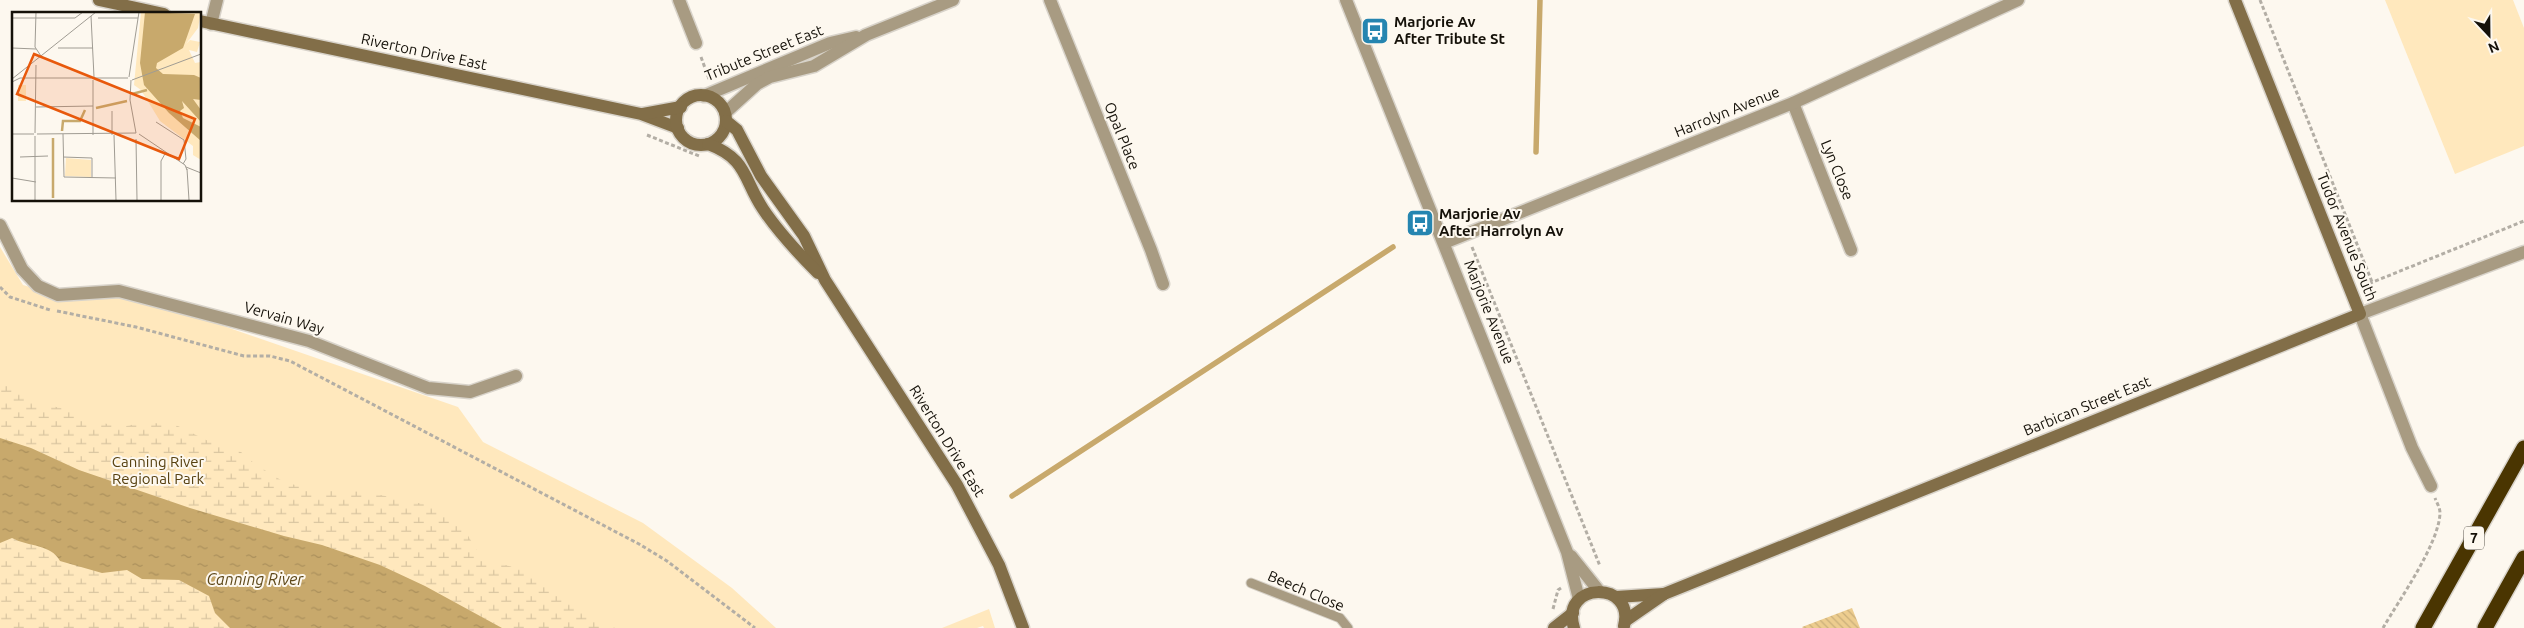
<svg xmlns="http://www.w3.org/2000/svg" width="2524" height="628" font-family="Ubuntu,sans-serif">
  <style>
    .green { fill: #ffe8bd }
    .wetland { fill: url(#wetland-marsh) }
    .water { fill: url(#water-ripples) }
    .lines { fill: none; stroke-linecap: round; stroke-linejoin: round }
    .stream { stroke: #c8a96c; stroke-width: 5.5 }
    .building { fill: url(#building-back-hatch) }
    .lane-casing { stroke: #d8d3ca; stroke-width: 11 }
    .street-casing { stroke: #d8d3ca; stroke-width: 15 }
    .secondary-casing { stroke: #d8d3ca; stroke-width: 15 }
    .highway-casing { stroke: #d8d3ca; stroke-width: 18 }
    .path { stroke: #b3aea5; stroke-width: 3; stroke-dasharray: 4 2.5; stroke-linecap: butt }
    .lane { stroke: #a89b82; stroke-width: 9 }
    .street { stroke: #a89b82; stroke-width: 12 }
    .secondary { stroke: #826e48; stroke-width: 12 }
    .highway { stroke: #4a3501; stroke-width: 15 }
    .labels { text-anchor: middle; stroke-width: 4; stroke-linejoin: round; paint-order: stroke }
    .shield { fill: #fdf8ef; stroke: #5b564e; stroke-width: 1 }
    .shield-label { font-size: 14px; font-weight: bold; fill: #151109 }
    .poi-label { font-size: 15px; font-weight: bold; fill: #151109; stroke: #fdf8ef; text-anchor: start }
    .street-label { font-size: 15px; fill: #151109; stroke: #fdf8ef }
    .park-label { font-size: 15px; fill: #574110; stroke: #fdf8ef }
    .water-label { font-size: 16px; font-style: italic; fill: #5e4819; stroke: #fdf8ef }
    .inset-river { fill: none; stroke: #c8a96c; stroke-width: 2.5 }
    .inset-road { fill: none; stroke: #a09c93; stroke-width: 1 }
    .view { fill: #e8590c; fill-opacity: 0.15; stroke: #e8590c; stroke-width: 2.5 }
    .inset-edge { fill: none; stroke: #151109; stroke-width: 2.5 }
  </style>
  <defs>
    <pattern id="wetland-marsh" width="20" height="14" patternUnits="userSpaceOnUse" patternTransform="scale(1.25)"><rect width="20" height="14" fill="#ffe8bd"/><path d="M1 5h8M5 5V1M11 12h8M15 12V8" fill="none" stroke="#dac6a1"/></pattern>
    <pattern id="water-ripples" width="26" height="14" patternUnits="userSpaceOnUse" patternTransform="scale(1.25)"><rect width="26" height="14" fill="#c8a96c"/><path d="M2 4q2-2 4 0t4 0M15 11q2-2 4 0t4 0" fill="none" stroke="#ab905c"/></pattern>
    <pattern id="building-back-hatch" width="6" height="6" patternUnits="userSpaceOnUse" patternTransform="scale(1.25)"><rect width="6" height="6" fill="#edcd8f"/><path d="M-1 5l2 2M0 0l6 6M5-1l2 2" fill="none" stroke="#caaf7a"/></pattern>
  </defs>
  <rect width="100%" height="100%" fill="#fdf8ef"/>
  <g class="green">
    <path d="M2385,0H2513L2524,28V146L2455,174Z"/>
    <path d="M0,247L23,285L72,299L128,293L458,407L483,442L643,523L732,588L776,628H0Z"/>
    <path d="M989,609L995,628H984L983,626L977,628H942Z"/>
  </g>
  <g class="wetland">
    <path d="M0,383H9L29,401L70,410L94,421L121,427L146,422L178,426L206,440L241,452L255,464L284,482L310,489L366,492L428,505L457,523L467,534L476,549L490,561L521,569L538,577L579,611L615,628H502L425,586L380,565L322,545L284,536L190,508L79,470L31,448L0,438Z"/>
    <path d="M12,538C26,545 43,545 56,552L127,570L142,579L179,580L209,596L215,613L230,628H0V543Z"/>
  </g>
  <path class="water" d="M0,438L31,448L79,470L190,508L284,536L322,545L380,565L425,586L502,628H230L215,613L209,596L179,580L142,579L127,570L102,573L60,561C51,544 29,547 12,538L0,543Z"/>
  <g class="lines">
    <g class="stream">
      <path d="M1536,152L1540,0"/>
      <path d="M1012,496L1393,247"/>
    </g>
  </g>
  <path class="building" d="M1852,608L1860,628H1803L1802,627Z"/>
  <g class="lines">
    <g class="lane-casing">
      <path id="lane" d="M1251,583L1340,618L1348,628"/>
    </g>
    <g class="street-casing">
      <g id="street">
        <path d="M679,0L696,43"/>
        <path d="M1050,0L1151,250L1163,284"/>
        <path d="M1346,0L1567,552L1579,599"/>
        <path d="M211,24L217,0"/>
        <path d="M704,96L830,43L856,37"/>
        <path d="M1793,103L1851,250"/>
        <path d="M725,113L757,84L770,77L814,66L866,35L953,0"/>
        <path d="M0,225L22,269L38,286L58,295L119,291L309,341L428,388L470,392L516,376"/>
        <path d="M1444,243L1793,103L2018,0"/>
        <path d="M2431,486L2412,448L2360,314L2524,252"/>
        <path d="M1571,556L1599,591"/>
      </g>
    </g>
    <g class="secondary-casing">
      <g id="secondary">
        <path d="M99,0L164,14"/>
        <path d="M200,21L641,114L678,128"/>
        <circle cx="701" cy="120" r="25"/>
        <path d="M643,114L681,107"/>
        <path d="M726,121L737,130L761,176L804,236L825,280L957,485L999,565L1023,628"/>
        <path d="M708,144C748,159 743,179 763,209C779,233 798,253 818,273"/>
        <path d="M1616,597L1664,594"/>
        <path d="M1625,621L1664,594L2360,314L2235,0"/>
        <path d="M1554,628L1573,613"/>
        <path d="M1574,628C1559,581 1636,580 1624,626"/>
      </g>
    </g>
    <g class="highway-casing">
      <g id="highway">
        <path d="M2423,628L2524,448"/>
        <path d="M2485,628L2524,558"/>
      </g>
    </g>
    <g class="path">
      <path d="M2260,0L2372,282"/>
      <path d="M701,57L709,79"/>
      <path d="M647,135L699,156"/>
      <path d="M1472,247L1600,566"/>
      <path d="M2363,286L2524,221"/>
      <path d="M0,287L10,297L50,310"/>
      <path d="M57,311L136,327L244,356H270L290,361L639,544L667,561L755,628"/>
      <path d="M1553,609L1558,590L1561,588"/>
      <path d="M2383,628C2399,600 2439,544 2440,513C2440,508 2437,503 2435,498"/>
    </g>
    <use href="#lane" class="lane"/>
    <use href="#street" class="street"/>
    <use href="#secondary" class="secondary"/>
    <use href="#highway" class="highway"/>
  </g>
  <defs>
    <g id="bus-square" transform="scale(1.4375)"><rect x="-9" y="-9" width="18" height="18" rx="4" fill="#2585b0" stroke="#fdf8ef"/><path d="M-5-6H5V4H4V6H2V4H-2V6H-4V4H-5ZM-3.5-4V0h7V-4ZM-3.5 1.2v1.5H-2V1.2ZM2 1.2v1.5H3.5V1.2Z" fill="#fff"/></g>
  </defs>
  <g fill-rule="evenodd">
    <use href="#bus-square" x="1375" y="31"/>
    <use href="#bus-square" x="1420" y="223"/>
  </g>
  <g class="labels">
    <rect class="shield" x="2464" y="526.5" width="20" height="23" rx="4"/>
    <g class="shield-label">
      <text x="2474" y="543">7</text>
    </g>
    <g class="poi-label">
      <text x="1394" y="27">Marjorie Av<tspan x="1394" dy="17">After Tribute St</tspan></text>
      <text x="1439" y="219">Marjorie Av<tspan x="1439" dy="17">After Harrolyn Av</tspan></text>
    </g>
    <g class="street-label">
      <text transform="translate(424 52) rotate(12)" y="5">Riverton Drive East</text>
      <text transform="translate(764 53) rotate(-22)" y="5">Tribute Street East</text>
      <text transform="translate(1727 112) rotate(-22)" y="5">Harrolyn Avenue</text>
      <text transform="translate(1122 136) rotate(68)" y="5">Opal Place</text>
      <text transform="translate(1837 170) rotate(68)" y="5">Lyn Close</text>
      <text transform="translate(2347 237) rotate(68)" y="5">Tudor Avenue South</text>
      <text transform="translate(1489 312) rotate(68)" y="5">Marjorie Avenue</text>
      <text transform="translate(284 318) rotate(16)" y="5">Vervain Way</text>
      <text transform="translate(2087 406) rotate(-22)" y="5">Barbican Street East</text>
      <text transform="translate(947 441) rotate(58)" y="5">Riverton Drive East</text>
      <text transform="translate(1306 591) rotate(23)" y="5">Beech Close</text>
    </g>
    <g class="park-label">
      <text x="158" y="467">Canning River<tspan x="158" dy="17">Regional Park</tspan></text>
    </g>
    <g class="water-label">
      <text x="255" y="585">Canning River</text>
    </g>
  </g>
  <g transform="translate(12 12)">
    <rect width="189" height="189" fill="#fdf8ef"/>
    <path d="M129,0H189L186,16L174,32L178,28L188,30L185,40L177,38L183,51L189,50V148L181,143V134L148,109L129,78L122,73ZM6,73H14V89H6ZM54,146L79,148V165L53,164Z" fill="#ffe8bd"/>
    <path d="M184,58L189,59V66L182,63L159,64L147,60L164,63ZM133,75L189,129V134L135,87L131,81ZM168,89L189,110V115L169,104L168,99L172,96Z" fill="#ffe8bd"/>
    <path d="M133,0L183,2L171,36L145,51L144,56L151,62L182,63L189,66V88L181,87L189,98V110L170,89L172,96L168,99L171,106L189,115V129L157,101L132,73L128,51Z" fill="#c8a96c"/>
    <path class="inset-river" d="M120,82L135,78M84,96L115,89M50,119L51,109H68L73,98M41,186V126"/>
    <path class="inset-road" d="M24,0L23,35L29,44M79,4L82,65M0,6H63L71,0M86,6H126M0,36L24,37M46,36H81M117,65L127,0M82,66H116M0,67L84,0M119,68L118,88L124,121M120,68L189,42M0,70L8,66H79M24,95L81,94M144,110L172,128L174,147L171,152M23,121L24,53M0,122H22M25,122L124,121M51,122L52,165L104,166M127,122L173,153L175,158M81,123V68M100,123V99M102,123L104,188M124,127L125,188M8,145L36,144M51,145L80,146V166M174,155L189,161M175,157L177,188M0,166L24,170M23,188V124M149,188V149L154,140"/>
    <path class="view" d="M22,42L183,107L167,147L5,82Z"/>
    <rect width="189" height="189" class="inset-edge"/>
  </g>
  <g transform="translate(2489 35) rotate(158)" stroke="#fdf8ef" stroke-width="4" paint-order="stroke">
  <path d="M0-4L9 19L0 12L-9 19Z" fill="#151109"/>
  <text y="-8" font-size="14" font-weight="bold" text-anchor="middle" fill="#151109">N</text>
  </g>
</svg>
